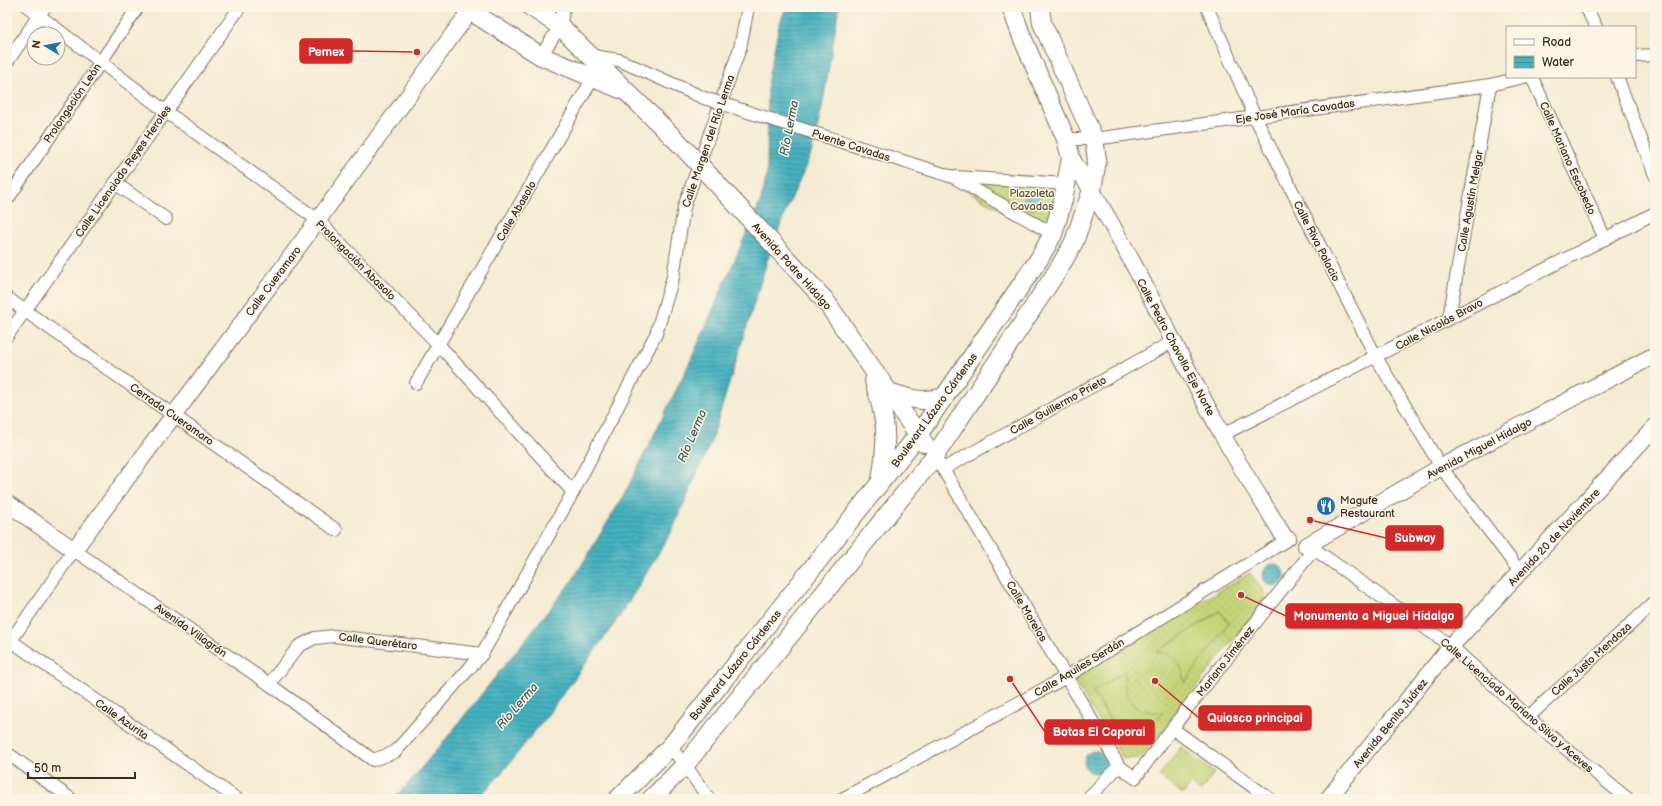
<svg xmlns="http://www.w3.org/2000/svg" width="1662" height="806" font-family="'Balsamiq Sans',sans-serif">
  <style>
    .grass { fill: url(#grass-dots); stroke: #7f7f4a }
    .garden { fill: #c3d477; stroke: #7f7f4a }
    .water { fill: url(#water-rules); stroke: #406e6f }
    .lines { fill: none; stroke-linecap: round; stroke-linejoin: round }
    .street-casing { stroke: #7c6e5d; stroke-width: 14 }
    .secondary-casing { stroke: #7c6e5d; stroke-width: 18 }
    .primary-casing { stroke: #7c6e5d; stroke-width: 20 }
    .street { stroke: #fff; stroke-width: 12 }
    .secondary { stroke: #fff; stroke-width: 16 }
    .primary { stroke: #fff; stroke-width: 18 }
    .street-bridge-casing { stroke: #7c6e5d; stroke-width: 14; stroke-linecap: butt }
    .primary-bridge-casing { stroke: #7c6e5d; stroke-width: 20; stroke-linecap: butt }
    .street-bridge { stroke: #fff; stroke-width: 12 }
    .primary-bridge { stroke: #fff; stroke-width: 18 }
    .labels { text-anchor: middle; stroke-width: 3; stroke-linejoin: round; paint-order: stroke }
    .street-label { font-size: 11px; fill: #3b2a1e; stroke: #fcf5e5 }
    .park-label { font-size: 11px; fill: #5d5434; stroke: #fcf5e5 }
    .poi-label { font-size: 11px; fill: #3b2a1e; stroke: #fcf5e5; text-anchor: start }
    .water-label { font-size: 12px; font-style: italic; fill: #3e5a57; stroke: #fcf5e5 }
    .leader { fill: none; stroke: #d62828; stroke-width: 1.5 }
    .callout-dot { fill: #d62828; stroke: #fcf5e5; stroke-width: 1.5 }
    .callout { fill: #d62828; stroke: #d62828; stroke-width: 1.5 }
    .callout-label { font-size: 12px; text-anchor: middle; font-weight: bold; fill: #fff }
  </style>
  <defs>
    <pattern id="grass-dots" width="8" height="8" patternUnits="userSpaceOnUse"><rect width="8" height="8" fill="#c3d477"/><path d="M2 2h.1M6 6h.1" fill="none" stroke="#a8b666" stroke-width="1.8" stroke-linecap="round"/></pattern>
    <pattern id="water-rules" width="6" height="5" patternUnits="userSpaceOnUse"><rect width="6" height="5" fill="#44b2c0"/><path d="M0 2.5h6" fill="none" stroke="#3a919b"/></pattern>
  </defs>
  <rect width="100%" height="100%" fill="#fcf5e5"/>
  <filter id="ink" filterUnits="userSpaceOnUse"><feTurbulence type="fractalNoise" baseFrequency=".025" numOctaves="2"/><feDisplacementMap in="SourceGraphic" scale="8" xChannelSelector="R" yChannelSelector="G"/><feConvolveMatrix kernelMatrix="1 2 1 2 8 2 1 2 1" color-interpolation-filters="sRGB"/></filter>
  <filter id="wash" filterUnits="userSpaceOnUse"><feTurbulence type="fractalNoise" baseFrequency=".012" numOctaves="4" result="noise"/><feDisplacementMap in="SourceGraphic" scale="16" xChannelSelector="R" yChannelSelector="G"/><feGaussianBlur stdDeviation="0.9" result="paint"/><feColorMatrix in="noise" values="0 0 0 0 0 0 0 0 0 0 0 0 0 0 0 0 0 1.4 0 .05"/><feComposite in="paint" operator="in"/></filter>
  <g filter="url(#wash)">
    <rect width="100%" height="100%" fill="#f5ebd3"/>
    <g class="grass">
      <path d="M936,172L1058,177V191L1043,235Z"/>
      <path d="M1250,573L1267,596L1140,759L1123,758L1072,678Z"/>
    </g>
    <g class="garden">
      <path d="M1220,611L1229,623L1184,683C1183,664 1177,654 1156,652Z"/>
      <path d="M1125,671C1122,700 1133,714 1163,712L1137,746L1129,747L1092,692Z"/>
      <path d="M1181,747L1214,773L1201,791L1191,784L1183,794L1159,776Z"/>
    </g>
    <g class="water">
      <path d="M786,7H839L822,108L811,154L785,213L767,261L712,439L672,531L622,613L547,716L500,775L477,799H393L405,787L445,740L572,581L624,495L690,362L760,202L767,175L768,79L779,26Z"/>
      <circle cx="1032" cy="200" r="9"/>
      <circle cx="1274" cy="575" r="11"/>
      <circle cx="1095" cy="762" r="11"/>
    </g>
  </g>
  <g filter="url(#ink)">
    <g class="lines">
      <g class="street-casing">
        <g id="street">
          <path d="M28,7L165,111L318,220L438,344L573,492"/>
          <path d="M1207,7L1255,117L1376,357L1441,467L1521,573"/>
          <path d="M1586,7L1596,27"/>
          <path d="M541,56L560,26L564,7"/>
          <path d="M592,56L619,60L704,98"/>
          <path d="M1635,56L1655,55"/>
          <path d="M7,62L45,7"/>
          <path d="M1532,77L1605,239"/>
          <path d="M1617,77L1655,175"/>
          <path d="M1066,139H1094L1490,85L1524,77"/>
          <path d="M953,177L1053,234"/>
          <path d="M956,177L1067,184"/>
          <path d="M115,183L166,219"/>
          <path d="M7,200L138,7"/>
          <path d="M7,298L336,530"/>
          <path d="M1449,318L1490,85"/>
          <path d="M7,336L240,7"/>
          <path d="M416,383L593,78"/>
          <path d="M1222,435L1655,213"/>
          <path d="M934,457L943,469L1119,766L1135,778L1186,710L1314,549"/>
          <path d="M943,469L1174,341"/>
          <path d="M1306,546L1314,549L1451,646L1537,725L1628,799"/>
          <path d="M7,638L237,799"/>
          <path d="M7,646L74,550L269,684L373,760L395,752L482,654L573,492L656,334L673,277L684,207L740,48L748,7"/>
          <path d="M269,684L299,646L315,638L334,636L482,654"/>
          <path d="M1528,717L1655,602"/>
          <path d="M1173,729L1270,799"/>
          <path d="M670,747L685,765L709,799"/>
          <path d="M7,753L71,799"/>
          <path d="M842,799L1066,677L1290,538"/>
          <path d="M1087,799L1119,766"/>
        </g>
      </g>
      <g class="secondary-casing">
        <g id="secondary">
          <path d="M1071,158C1129,245 1171,342 1222,434C1241,469 1263,502 1283,535"/>
          <path d="M7,503L74,550L318,220L470,11"/>
          <path d="M1306,546L1441,467L1655,355"/>
          <path d="M1328,799L1451,646L1655,427"/>
        </g>
      </g>
      <g class="primary-casing">
        <g id="primary">
          <path d="M464,7L541,56L620,89"/>
          <path d="M531,7L560,26L681,145"/>
          <path d="M824,299L924,443"/>
          <path d="M874,381C887,421 888,439 881,480"/>
          <path d="M889,392C910,399 922,403 945,397"/>
          <path d="M618,799L670,747L918,435L1039,259L1053,234L1063,200L1071,158L1066,139L1022,37L1011,7"/>
          <path d="M651,799L685,765L934,457L1058,270L1074,242L1092,190L1097,160L1094,139L1042,23L1040,7"/>
        </g>
      </g>
      <use href="#street" class="street"/>
      <use href="#secondary" class="secondary"/>
      <use href="#primary" class="primary"/>
      <g class="street-bridge-casing">
        <path id="street-bridge" d="M704,98L953,177"/>
      </g>
      <g class="primary-bridge-casing">
        <path id="primary-bridge" d="M681,145L824,299"/>
      </g>
      <use href="#street-bridge" class="street-bridge"/>
      <use href="#primary-bridge" class="primary-bridge"/>
    </g>
  </g>
  <defs>
    <g id="restaurant-disc" transform="scale(1)"><circle r="9.5" fill="#1f6fb2" stroke="#fcf5e5"/><path d="M-5-6h1v4h1v-4h1v4h1v-4h1v5L-1.5 .5V6h-2V.5L-5-1ZM5-6V6H3V1.5H1.5Q1.5-4 5-6Z" fill="#fff"/></g>
  </defs>
  <g fill-rule="evenodd">
    <use href="#restaurant-disc" x="1326" y="506"/>
  </g>
  <g class="labels">
    <g class="street-label">
      <text transform="translate(72 103) rotate(-56)" y="4">Prolongación León</text>
      <text transform="translate(1295 111) rotate(-8)" y="4">Eje José María Cavadas</text>
      <text transform="translate(708 141) rotate(-71)" y="4">Calle Margen del Río Lerma</text>
      <text transform="translate(851 145) rotate(18)" y="4">Puente Cavadas</text>
      <text transform="translate(1568 158) rotate(66)" y="4">Calle Mariano Escobedo</text>
      <text transform="translate(123 171) rotate(-55)" y="4">Calle Licenciado Reyes Heroles</text>
      <text transform="translate(1470 201) rotate(-80)" y="4">Calle Agustín Melgar</text>
      <text transform="translate(516 211) rotate(-60)" y="4">Calle Abasolo</text>
      <text transform="translate(1317 241) rotate(63)" y="4">Calle Riva Palacio</text>
      <text transform="translate(356 260) rotate(45)" y="4">Prolongación Abasolo</text>
      <text transform="translate(792 266) rotate(48)" y="4">Avenida Padre Hidalgo</text>
      <text transform="translate(273 281) rotate(-53)" y="4">Calle Cueramaro</text>
      <text transform="translate(1439 324) rotate(-28)" y="4">Calle Nicolás Bravo</text>
      <text transform="translate(1176 347) rotate(62)" y="4">Calle Pedro Chavolla Eje Norte</text>
      <text transform="translate(1058 405) rotate(-29)" y="4">Calle Guillermo Prieto</text>
      <text transform="translate(934 410) rotate(-54)" y="4">Boulevard Lázaro Cárdenas</text>
      <text transform="translate(172 414) rotate(35)" y="4">Cerrada Cueramaro</text>
      <text transform="translate(1479 448) rotate(-28)" y="4">Avenida Miguel Hidalgo</text>
      <text transform="translate(1554 537) rotate(-47)" y="4">Avenida 20 de Noviembre</text>
      <text transform="translate(1027 611) rotate(59)" y="4">Calle Morelos</text>
      <text transform="translate(191 630) rotate(35)" y="4">Avenida Villagrán</text>
      <text transform="translate(378 641) rotate(7)" y="4">Calle Querétaro</text>
      <text transform="translate(1591 659) rotate(-42)" y="4">Calle Justo Mendoza</text>
      <text transform="translate(1225 661) rotate(-52)" y="4">Mariano Jiménez</text>
      <text transform="translate(735 665) rotate(-51)" y="4">Boulevard Lázaro Cárdenas</text>
      <text transform="translate(1079 667) rotate(-31)" y="4">Calle Aquiles Serdán</text>
      <text transform="translate(1517 705) rotate(41)" y="4">Calle Licenciado Mariano Silva y Aceves</text>
      <text transform="translate(122 719) rotate(35)" y="4">Calle Azurita</text>
      <text transform="translate(1390 723) rotate(-51)" y="4">Avenida Benito Juárez</text>
    </g>
    <g class="park-label">
      <text x="1032" y="197">Plazoleta<tspan x="1032" dy="13">Cavadas</tspan></text>
    </g>
    <g class="poi-label">
      <text x="1340" y="504">Magufe<tspan x="1340" dy="13">Restaurant</tspan></text>
    </g>
    <g class="water-label">
      <text transform="translate(789 128) rotate(-79)" y="4">Río Lerma</text>
      <text transform="translate(692 436) rotate(-67)" y="4">Río Lerma</text>
      <text transform="translate(517 706) rotate(-49)" y="4">Río Lerma</text>
    </g>
  </g>
  <path class="leader" d="M417 52L352 51M1310 520L1386 538M1241 595L1286 616M1155 681L1199 718M1010 679L1045 732"/>
  <g class="callout-dot">
    <circle cx="417" cy="52" r="4"/>
    <circle cx="1310" cy="520" r="4"/>
    <circle cx="1241" cy="595" r="4"/>
    <circle cx="1155" cy="681" r="4"/>
    <circle cx="1010" cy="679" r="4"/>
  </g>
  <g class="callout">
    <rect x="300" y="39" width="52" height="24" rx="4"/>
    <rect x="1386" y="526" width="57" height="24" rx="4"/>
    <rect x="1286" y="604" width="176" height="24" rx="4"/>
    <rect x="1199" y="706" width="112" height="24" rx="4"/>
    <rect x="1045" y="720" width="109" height="24" rx="4"/>
  </g>
  <g class="callout-label">
    <text x="326" y="56">Pemex</text>
    <text x="1415" y="542">Subway</text>
    <text x="1374" y="620">Monumento a Miguel Hidalgo</text>
    <text x="1255" y="722">Quiosco principal</text>
    <text x="1099" y="736">Botas El Caporal</text>
  </g>
  <rect width="1662" height="806" fill="none" stroke="#fcf5e5" stroke-width="24"/>
  <rect x="1506" y="26" width="130" height="52" fill="#fcf5e5" stroke="#afa495"/>
  <rect x="1514" y="39" width="20" height="6" fill="#ffffff" stroke="#afa495"/>
  <text x="1542" y="46" font-size="12" fill="#3b2a1e">Road</text>
  <rect x="1514" y="56" width="20" height="12" fill="url(#water-rules)" stroke="#afa495"/>
  <text x="1542" y="66" font-size="12" fill="#3b2a1e">Water</text>
  <g transform="translate(46 46) rotate(280)"><circle r="19" fill="#fcf5e5" stroke="#afa495"/>
  <path d="M0-3L7 15L0 10L-7 15Z" fill="#1f6fb2"/>
  <text y="-6" font-size="11" font-weight="bold" text-anchor="middle" fill="#3b2a1e">N</text>
  </g>
  <path d="M28 772v6h107v-6" fill="none" stroke="#3b2a1e" stroke-width="2"/>
  <text x="34" y="772" font-size="12" fill="#3b2a1e" stroke="#fcf5e5" stroke-width="3" paint-order="stroke">50 m</text>
</svg>
